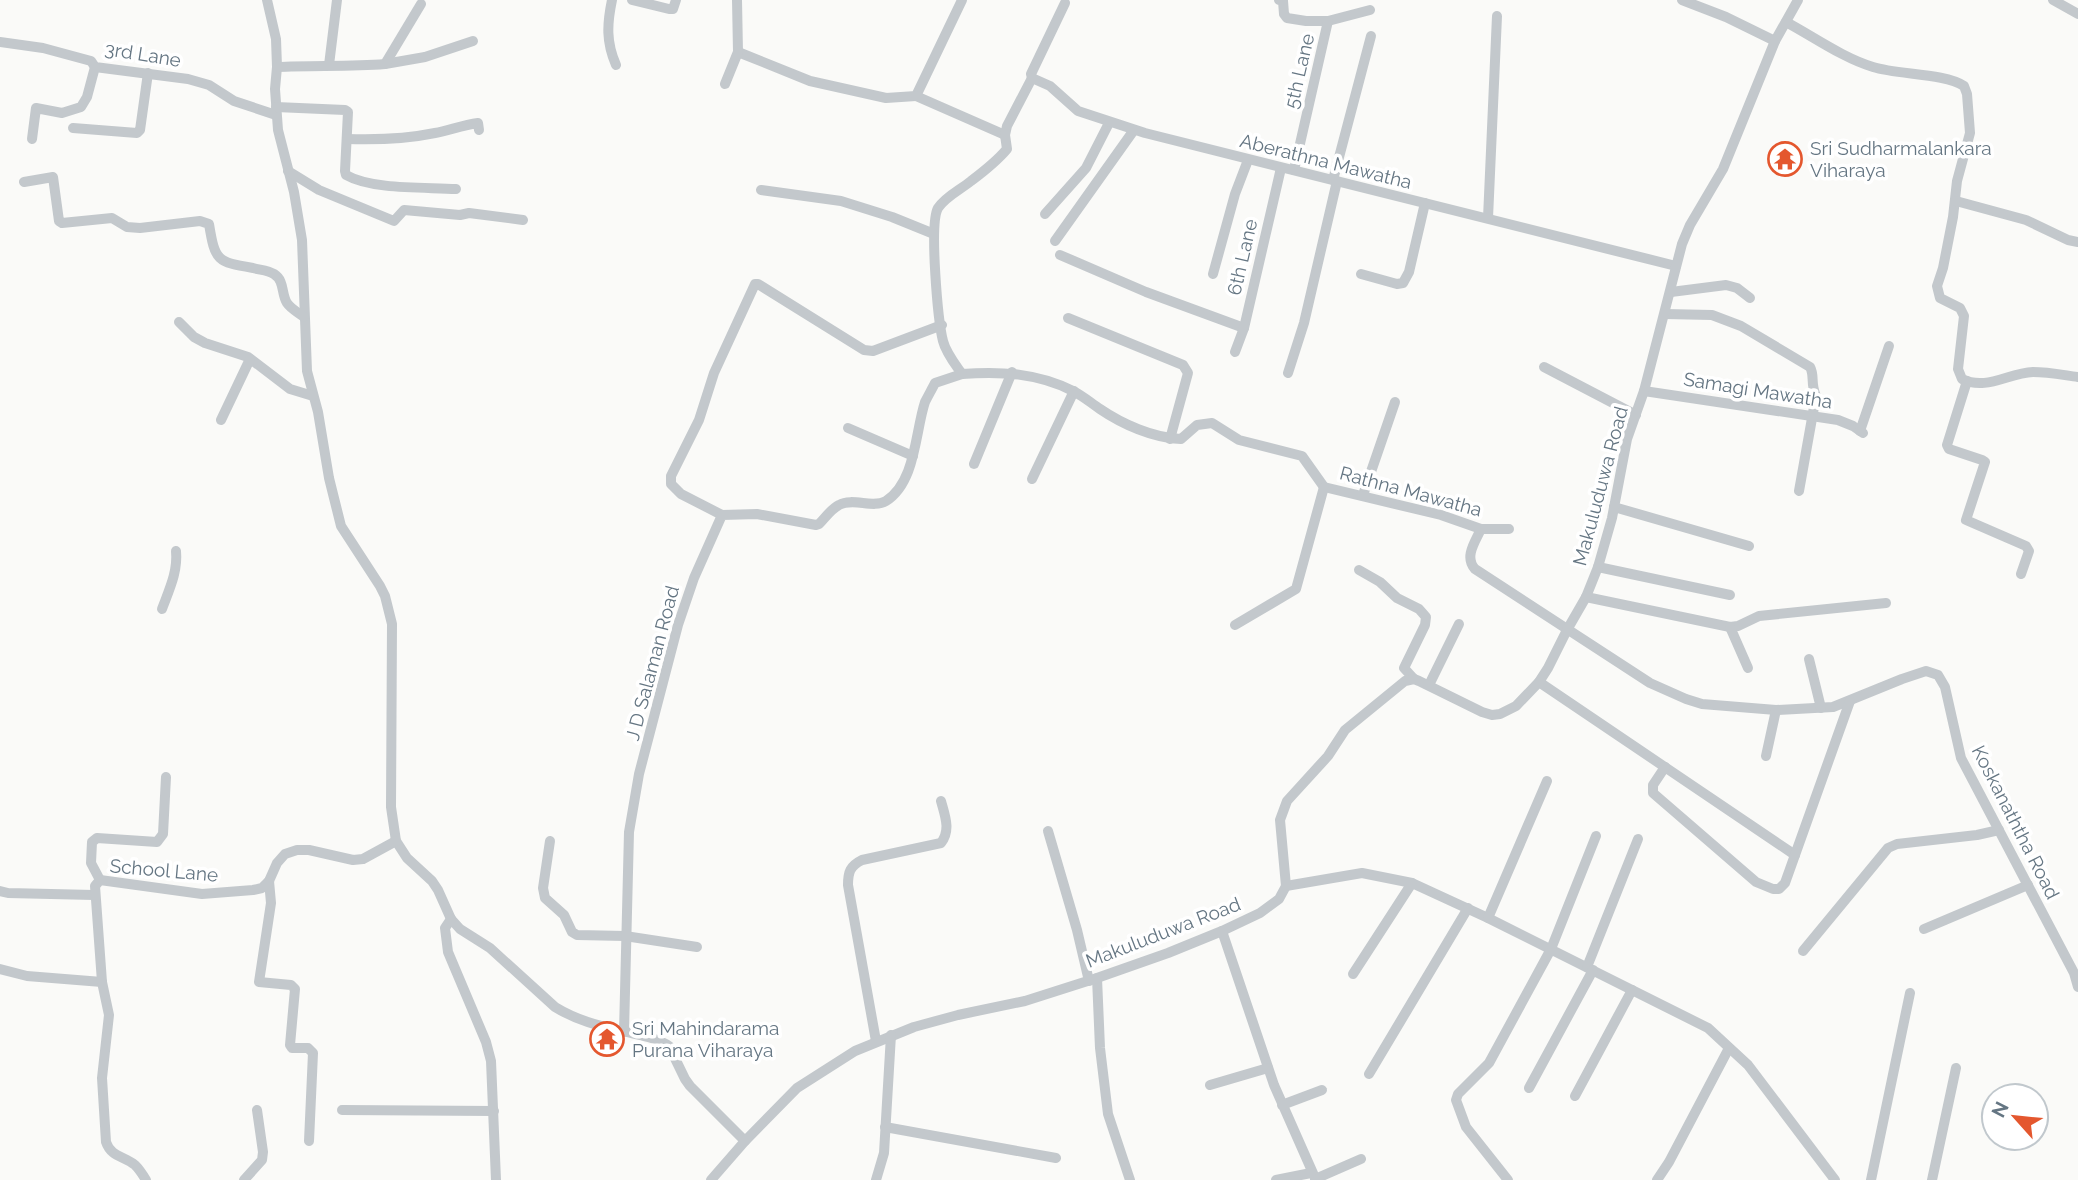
<svg xmlns="http://www.w3.org/2000/svg" width="2078" height="1180" font-family="Raleway,sans-serif">
  <style>
    .lines { fill: none; stroke-linecap: round; stroke-linejoin: round }
    .minor { stroke: #c3c8cc; stroke-width: 10 }
    .labels { text-anchor: middle; stroke-width: 7; stroke-linejoin: round; paint-order: stroke }
    .street-label { font-size: 19px; fill: #657683; stroke: #fff }
    .poi-label { font-size: 19px; fill: #657683; stroke: #fff; text-anchor: start }
  </style>
  <rect width="100%" height="100%" fill="#fafaf8"/>
  <g class="lines">
    <g class="minor">
      <path d="M267,0L276,39L277,67L275,89L278,130L294,192L302,240L307,371L318,412L329,478L341,526L380,586L385,596L392,624L391,807L396,841L407,858L432,881L438,890L451,919L460,929L490,948L555,1007C576,1020 599,1026 622,1031C638,1035 656,1037 669,1046L685,1079L690,1086L745,1141"/>
      <path d="M612,0C607,24 606,42 616,65"/>
      <path d="M632,0L669,9H673L676,0"/>
      <path d="M1279,0L1283,1L1284,14L1287,18L1306,21H1328L1370,10"/>
      <path d="M1682,0L1726,17L1775,41"/>
      <path d="M2053,0L2078,14"/>
      <path d="M1786,22C1814,37 1843,58 1873,67C1898,75 1944,73 1964,86L1967,94L1970,133L1957,181L1953,217L1943,268L1937,286L1940,298L1960,308L1964,316L1958,369L1962,379C1986,391 2008,373 2033,372C2048,372 2063,375 2078,377"/>
      <path d="M0,42L43,48L91,61L95,67L188,79L209,85L234,101L276,115"/>
      <path d="M738,52L810,81L886,98L916,96L962,0"/>
      <path d="M385,64L425,57L473,41"/>
      <path d="M329,65L337,0"/>
      <path d="M277,67C313,65 349,67 385,64L421,4"/>
      <path d="M1032,78L1031,74L1065,3"/>
      <path d="M725,84L738,52L737,0"/>
      <path d="M916,96L1005,135"/>
      <path d="M276,107L345,110L348,112L345,171L346,175C372,190 426,187 456,189"/>
      <path d="M73,128L137,133L140,130L148,73"/>
      <path d="M32,139L36,108L62,113L81,107L87,97L95,67"/>
      <path d="M347,139C376,140 406,139 435,133C450,130 463,125 478,123L479,130"/>
      <path d="M1294,170L1328,21"/>
      <path d="M288,171L319,190L394,221L404,210L460,215L469,213L523,220"/>
      <path d="M1333,180L1371,36"/>
      <path d="M24,182L53,177L59,221L62,223L112,218L127,227L140,228L200,221L209,224C215,261 217,262 253,268C260,270 268,270 274,274C285,281 281,294 287,303C291,309 299,313 304,317"/>
      <path d="M761,190L841,201L892,217L934,234"/>
      <path d="M1956,201L2026,220L2068,240L2078,242"/>
      <path d="M1045,214L1086,168L1109,123"/>
      <path d="M1488,218L1497,16"/>
      <path d="M1055,241L1134,130"/>
      <path d="M1060,255L1146,292L1244,328"/>
      <path d="M1213,274L1235,194L1248,160"/>
      <path d="M1361,274L1397,284L1403,283L1409,272L1425,203"/>
      <path d="M1671,292L1726,285L1737,288L1750,298"/>
      <path d="M1665,314L1712,315L1741,326L1810,367C1815,376 1810,383 1816,396L1799,491"/>
      <path d="M1068,318L1183,365L1188,373L1170,439"/>
      <path d="M179,322L194,337L205,343L248,357L290,389L313,396"/>
      <path d="M1235,352L1244,328L1281,168"/>
      <path d="M1544,367L1636,415"/>
      <path d="M1288,373L1304,323L1337,181"/>
      <path d="M1967,381L1947,445L1949,449L1982,460L1985,462L1966,520L2026,546L2029,551L2021,574"/>
      <path d="M1644,391L1838,420L1853,426L1863,433"/>
      <path d="M221,420L250,359"/>
      <path d="M848,428L913,456"/>
      <path d="M1860,431L1889,346"/>
      <path d="M974,464L1012,372"/>
      <path d="M1032,479L1074,391"/>
      <path d="M1363,495L1395,402"/>
      <path d="M1614,507L1749,546"/>
      <path d="M722,515L681,494L671,484V476L699,420L714,373L755,284H758L864,350L873,351L942,325"/>
      <path d="M1481,529C1475,542 1464,557 1475,569L1650,683L1686,699L1702,704L1776,710L1833,707L1902,679L1926,671L1938,675L1945,687L1961,758L2074,973L2078,987"/>
      <path d="M1509,529H1481L1441,515L1324,487L1302,456L1239,440L1212,423L1197,425L1181,439C1153,438 1122,424 1100,409C1091,403 1083,396 1073,391C1038,373 1000,371 962,374C955,364 946,353 943,341C938,321 929,224 938,208C946,196 960,190 971,181C983,172 997,161 1007,149L1005,135L1007,126L1032,78L1050,86L1078,111L1145,133L1676,266"/>
      <path d="M1598,567L1730,595"/>
      <path d="M1359,570L1380,582L1397,598L1419,609L1426,617L1425,625L1404,668L1414,679"/>
      <path d="M1586,597L1730,627L1738,626L1759,616L1886,603"/>
      <path d="M162,609C169,590 178,572 176,551"/>
      <path d="M1235,625L1296,589L1324,487"/>
      <path d="M1730,627L1748,668"/>
      <path d="M1809,659L1821,708"/>
      <path d="M1539,682L1795,855"/>
      <path d="M1429,685L1459,624"/>
      <path d="M1766,756L1776,710"/>
      <path d="M1665,767L1653,785V793L1756,882L1773,889H1779L1785,883L1850,701"/>
      <path d="M1048,831L1077,930L1089,981"/>
      <path d="M550,841L543,888L545,898L564,915L572,932L577,935L625,936L697,947"/>
      <path d="M100,880L91,863L92,842L97,838L157,842L163,834L166,777"/>
      <path d="M269,881L271,903L259,982L291,985L295,989L290,1045L292,1048H308L313,1053L309,1141"/>
      <path d="M1286,886L1362,873L1412,883L1488,918L1708,1028L1748,1065L1835,1180"/>
      <path d="M0,891L8,893L94,895"/>
      <path d="M1488,918L1547,781"/>
      <path d="M451,919L445,928L448,952L486,1042L491,1061L496,1180"/>
      <path d="M1924,929L2028,885"/>
      <path d="M1222,931L1274,1085L1316,1180"/>
      <path d="M1803,951L1888,848L1897,844L1977,835L1999,830"/>
      <path d="M1587,967L1638,839"/>
      <path d="M0,969L27,976L102,982"/>
      <path d="M1353,974L1412,883"/>
      <path d="M1097,978L1100,1048L1108,1114L1130,1180"/>
      <path d="M624,1032L629,832L639,774L678,625L694,578L722,515L757,514L816,525L819,524C825,518 831,509 839,505C853,497 873,509 886,501C916,482 915,432 925,402C928,396 932,389 935,383L962,374"/>
      <path d="M876,1041L848,885C848,872 850,866 862,860L941,843C951,830 945,816 941,801"/>
      <path d="M1369,1074L1468,908"/>
      <path d="M1210,1085L1268,1068"/>
      <path d="M1529,1088L1593,970"/>
      <path d="M1575,1096L1632,990"/>
      <path d="M1282,1105L1322,1090"/>
      <path d="M342,1110L494,1111"/>
      <path d="M885,1127L1056,1158"/>
      <path d="M1315,1179L1361,1159"/>
      <path d="M146,1180C143,1175 139,1169 135,1165C124,1156 111,1157 106,1142L102,1078L109,1015L102,982L95,886L100,880L202,894L253,890L262,888L269,881L277,863L285,854L297,850H309L353,860L363,859L396,841"/>
      <path d="M244,1180L262,1160L263,1152L257,1110"/>
      <path d="M711,1180L745,1141L797,1088L855,1051L914,1027L958,1015L1025,1001L1097,978L1168,953L1222,931L1260,913L1279,899L1286,886L1280,820L1287,801L1328,756L1345,730L1405,681L1414,679L1419,681L1482,712L1492,715L1500,714L1516,706L1539,682L1548,668L1567,630L1586,597L1598,567L1612,518L1627,439L1644,391L1682,244L1690,225L1723,169L1775,41L1798,0"/>
      <path d="M876,1180L884,1153L891,1035"/>
      <path d="M1276,1180L1311,1173"/>
      <path d="M1508,1180L1466,1127L1456,1100L1458,1094L1489,1063L1551,949L1596,836"/>
      <path d="M1657,1180L1669,1162L1729,1048"/>
      <path d="M1871,1180L1910,993"/>
      <path d="M1932,1180L1956,1068"/>
    </g>
  </g>
  <defs>
    <g id="temple-ring" transform="scale(1.75)"><circle r="9.5" fill="#fff" stroke="#e4572e" stroke-width="1.5"/><path d="M0-6L5-2H3V0L6.5 2.5H4V6H1.5V3h-3V6H-4V2.5H-6.5L-3 0V-2H-5Z" fill="#e4572e"/></g>
  </defs>
  <g fill-rule="evenodd">
    <use href="#temple-ring" x="1785" y="159"/>
    <use href="#temple-ring" x="607" y="1039"/>
  </g>
  <g class="labels">
    <g class="street-label">
      <text transform="translate(143 54) rotate(9)" y="7">3rd Lane</text>
      <text transform="translate(1299 71) rotate(-77)" y="7">5th Lane</text>
      <text transform="translate(1326 161) rotate(14)" y="7">Aberathna Mawatha</text>
      <text transform="translate(1242 257) rotate(-77)" y="7">6th Lane</text>
      <text transform="translate(1758 390) rotate(9)" y="7">Samagi Mawatha</text>
      <text transform="translate(1600 486) rotate(-75)" y="7">Makuluduwa Road</text>
      <text transform="translate(1411 491) rotate(15)" y="7">Rathna Mawatha</text>
      <text transform="translate(652 663) rotate(-75)" y="7">J D Salaman Road</text>
      <text transform="translate(2016 822) rotate(63)" y="7">Koskanaththa Road</text>
      <text transform="translate(164 870) rotate(5)" y="7">School Lane</text>
      <text transform="translate(1163 932) rotate(-21)" y="7">Makuluduwa Road</text>
    </g>
    <g class="poi-label">
      <text x="1810" y="155">Sri Sudharmalankara<tspan x="1810" dy="22">Viharaya</tspan></text>
      <text x="632" y="1035">Sri Mahindarama<tspan x="632" dy="22">Purana Viharaya</tspan></text>
    </g>
  </g>
  <g transform="translate(2015 1117) rotate(297)"><circle r="33" fill="#ffffff" stroke="#c1c8cd" stroke-width="2"/>
  <path d="M0-5L12 26L0 18L-12 26Z" fill="#e4572e"/>
  <text y="-10" font-size="19" font-weight="bold" text-anchor="middle" fill="#657683">N</text>
  </g>
</svg>
